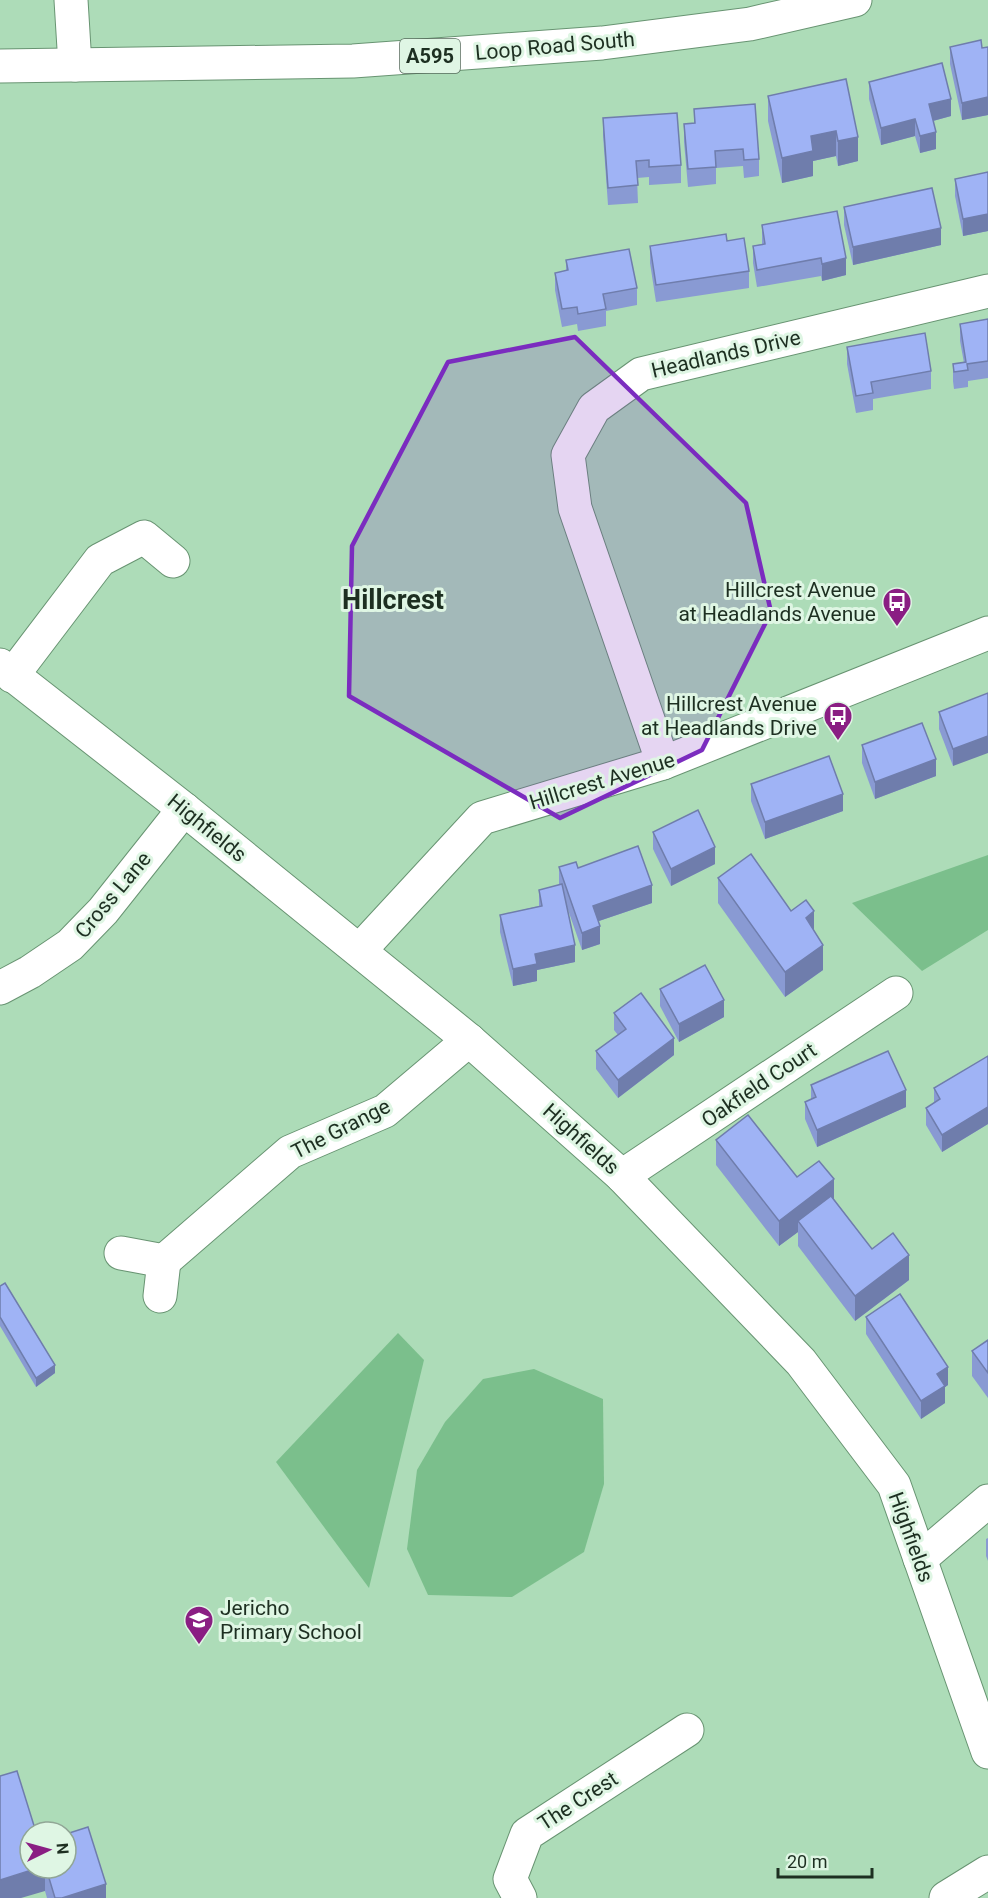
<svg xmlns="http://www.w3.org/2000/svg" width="988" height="1898" font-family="Roboto,sans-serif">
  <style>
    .green { fill: #7bbf8c }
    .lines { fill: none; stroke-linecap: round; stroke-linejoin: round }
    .minor-casing { stroke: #689472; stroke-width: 35 }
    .trunk-casing { stroke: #689472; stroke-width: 35 }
    .minor { stroke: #fff; stroke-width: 33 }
    .trunk { stroke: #fff; stroke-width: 33 }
    .wall { fill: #899ad3 }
    .shaded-wall { fill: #6f7dac }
    .building { fill: #9fb3f5; stroke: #6f7dac; stroke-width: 1.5 }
    .marked { fill: #7b2cbf; fill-opacity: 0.2; stroke: #7b2cbf; stroke-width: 4.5; stroke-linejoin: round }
    .labels { text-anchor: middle; stroke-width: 6; stroke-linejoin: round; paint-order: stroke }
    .shield { fill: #dff6e4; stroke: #576b5c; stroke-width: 1.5 }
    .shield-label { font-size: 20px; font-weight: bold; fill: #1d2f21 }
    .street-label { font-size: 21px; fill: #1d2f21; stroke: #dff6e4 }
    .poi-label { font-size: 21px; fill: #1d2f21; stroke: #dff6e4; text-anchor: end }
    .district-label { font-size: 27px; font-weight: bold; fill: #1d2f21; stroke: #dff6e4 }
  </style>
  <rect width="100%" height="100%" fill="#addcb8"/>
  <g class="green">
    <path d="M988,855V930L922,971L852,903Z"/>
    <path d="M398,1333L424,1360L369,1588L276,1462Z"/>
    <path d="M534,1369L603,1399L604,1484L584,1552L512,1597L428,1595L407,1549L417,1470L445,1422L483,1379Z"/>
  </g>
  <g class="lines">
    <g class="minor-casing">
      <g id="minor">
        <path d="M71,0L75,65"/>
        <path d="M0,665L184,809L469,1040L622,1176L801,1362L894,1485L988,1752"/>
        <path d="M12,676L100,560L144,537L173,561"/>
        <path d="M663,763L575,508L568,455L594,408L641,374L988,291"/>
        <path d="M360,950L482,818L663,763L988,633"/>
        <path d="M0,988L30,972L70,945L103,911L184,809"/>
        <path d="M622,1176L896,993"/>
        <path d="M121,1253L164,1261L290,1152L385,1111L469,1040"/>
        <path d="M160,1296L164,1261"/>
        <path d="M920,1559L988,1501"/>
        <path d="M520,1898L510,1879L527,1834L687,1730"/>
        <path d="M946,1898L988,1872"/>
      </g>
    </g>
    <g class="trunk-casing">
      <path id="trunk" d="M0,66L353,61L602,43L750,24L855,0"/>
    </g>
    <use href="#minor" class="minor"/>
    <use href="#trunk" class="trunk"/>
  </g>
  <g class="wall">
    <path d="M950,47L982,48L988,47V115L962,120L950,64Z"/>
    <path d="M846,79L858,161L838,166L836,156L813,161V176L782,183L768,121V96Z"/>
    <path d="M869,82L951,116L933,121L936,149L920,153L915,136L881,145L869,99Z"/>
    <path d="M694,109L759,159V176L744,178L743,166L716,168V184L688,187L684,142V124L694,123Z"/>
    <path d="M603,118L681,165V183L649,185V177L637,178L638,203L608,205L603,135Z"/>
    <path d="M988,172V231L963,236L955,196V179Z"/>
    <path d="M844,207L941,245L853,265L844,225Z"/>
    <path d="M837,211L846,275L822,281L821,276L757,287L753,263V246L762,244V225Z"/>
    <path d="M650,246L749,271V288L656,302L650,263Z"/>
    <path d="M566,260L637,288V305L606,311V326L578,331L577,324L562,327L555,290V273L566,271Z"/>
    <path d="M988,319V378L968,381V387L954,389L953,381V364L964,363L960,341V324Z"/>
    <path d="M847,347L931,371V389L873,399V410L856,413L847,364Z"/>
    <path d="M988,693L953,766L939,729V712Z"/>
    <path d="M862,745L936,776L875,799L862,763Z"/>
    <path d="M751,784L843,811L765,839L751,801Z"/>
    <path d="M653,832L715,864L671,886L653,849Z"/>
    <path d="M559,867L578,868L652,903L599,921L600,944L582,950L567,907L575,962L537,970V981L513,986L500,932V915L539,906V890L559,885Z"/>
    <path d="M718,878L791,911L814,931L823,970L785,997L718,903Z"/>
    <path d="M660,989L724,1017L679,1042L660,1006Z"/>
    <path d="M614,1013L674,1055L618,1098L596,1069V1051L618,1035L614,1030Z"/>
    <path d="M988,1056V1124L942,1152L926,1125V1108L934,1103V1088Z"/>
    <path d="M811,1085L906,1107L817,1147L805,1119V1102L811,1099Z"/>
    <path d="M716,1140L797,1177L834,1199L872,1249L909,1280L855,1321L798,1246V1232L779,1246L716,1165Z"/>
    <path d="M0,1286L55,1373L36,1387L0,1326Z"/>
    <path d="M866,1317L948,1385L945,1387V1403L921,1419L866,1334Z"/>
    <path d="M988,1340V1398L972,1376V1351Z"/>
    <path d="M988,1538V1561L986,1556V1539Z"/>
    <path d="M30,1868H66L106,1898H47L45,1891Z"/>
  </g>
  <g class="shaded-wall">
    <path d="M988,97V115L962,120V103Z"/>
    <path d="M951,99V116L929,122V104Z"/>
    <path d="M915,119V136L881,145V128Z"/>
    <path d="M836,131V156L813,161V176L782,183V158L811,136Z"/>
    <path d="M936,132V149L920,153V136Z"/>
    <path d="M858,137V161L838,166V141Z"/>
    <path d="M988,214V231L963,236V219Z"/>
    <path d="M941,228V245L853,265V247Z"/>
    <path d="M846,258V275L822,281V264Z"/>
    <path d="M988,736V753L953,766V749Z"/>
    <path d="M936,759V776L875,799V782Z"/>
    <path d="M843,794V811L765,839V822Z"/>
    <path d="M715,847V864L671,886V869Z"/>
    <path d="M652,885V903L593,923V906Z"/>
    <path d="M814,911V936L806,918Z"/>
    <path d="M600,926V944L582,950V933Z"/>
    <path d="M575,945V962L537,970V981L513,986V969L535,954Z"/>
    <path d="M823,945V970L785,997V972Z"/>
    <path d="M724,1000V1017L679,1042V1024Z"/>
    <path d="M674,1038V1055L618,1098V1080Z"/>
    <path d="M906,1090V1107L817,1147V1130Z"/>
    <path d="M988,1107V1124L942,1152V1135Z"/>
    <path d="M834,1179V1204L798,1221V1232L779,1246V1221Z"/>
    <path d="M909,1255V1280L855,1321V1296Z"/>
    <path d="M55,1365V1373L36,1387V1378Z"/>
    <path d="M948,1367V1385L945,1387V1403L921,1419V1401L937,1374Z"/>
    <path d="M38,1868H45V1891L21,1898H0V1880Z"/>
    <path d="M106,1884V1898H62Z"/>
  </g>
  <g class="building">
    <path d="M981,40L982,48L988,47V97L962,103L950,47Z"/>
    <path d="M942,63L951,99L929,104L936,132L920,136L915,119L881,128L869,82Z"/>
    <path d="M846,79L858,137L838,141L836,131L811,136L813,151L782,158L768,96Z"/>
    <path d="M755,104L759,159L744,160L743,149L715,151L716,167L688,169L684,124L695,123L694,109Z"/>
    <path d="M677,113L681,165L649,167V160L636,161L638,185L608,188L603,118Z"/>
    <path d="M988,172V214L963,219L955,179Z"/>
    <path d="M932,188L941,228L853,247L844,207Z"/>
    <path d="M837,211L846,258L822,264L821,258L757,270L753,246L765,244L762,225Z"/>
    <path d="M726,234L727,241L744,238L749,271L656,285L650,246Z"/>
    <path d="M629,249L637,288L603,294L606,309L578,314L577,307L562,309L555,273L568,270L566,260Z"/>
    <path d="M988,319V361L967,364L968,370L954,372L953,364L966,362L960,324Z"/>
    <path d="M925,333L931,371L871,382L873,393L856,396L847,347Z"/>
    <path d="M988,693V736L953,749L939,712Z"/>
    <path d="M922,723L936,759L875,782L862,745Z"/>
    <path d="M829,756L843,794L765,822L751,784Z"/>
    <path d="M698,810L715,847L671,869L653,832Z"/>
    <path d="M638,846L652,885L593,906L600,926L582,933L559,867L576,862L578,868Z"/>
    <path d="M751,854L791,911L806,900L814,911L806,918L823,945L785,972L718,878Z"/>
    <path d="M562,884L575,945L535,954L537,964L513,969L500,915L542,906L539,890Z"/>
    <path d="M705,965L724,1000L679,1024L660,989Z"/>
    <path d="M641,993L674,1038L618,1080L596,1051L626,1029L614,1013Z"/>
    <path d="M888,1051L906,1090L817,1130L805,1102L816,1097L811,1085Z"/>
    <path d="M988,1056V1107L942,1135L926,1108L940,1099L934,1088Z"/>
    <path d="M748,1115L797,1177L819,1161L834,1179L779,1221L716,1140Z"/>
    <path d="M831,1196L872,1249L893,1233L909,1255L855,1296L798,1221Z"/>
    <path d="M5,1283L55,1365L36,1378L0,1317V1286Z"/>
    <path d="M900,1294L948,1367L937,1374L945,1386L921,1401L866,1317Z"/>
    <path d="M988,1340V1373L972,1351Z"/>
    <path d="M17,1771L36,1832H30V1868H38L0,1880V1776Z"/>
    <path d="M88,1827L106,1884L62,1898H55L46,1868H66V1834Z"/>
  </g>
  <path class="marked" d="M575,337L746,503L771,612L702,750L560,818L349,696L352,546L448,362Z"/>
  <defs>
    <g id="bus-pin" transform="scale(1.5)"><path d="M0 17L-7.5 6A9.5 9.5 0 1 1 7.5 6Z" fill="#8a1e83" stroke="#dff6e4"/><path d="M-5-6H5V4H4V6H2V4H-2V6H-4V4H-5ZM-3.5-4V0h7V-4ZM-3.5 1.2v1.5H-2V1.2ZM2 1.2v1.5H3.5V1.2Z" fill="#fff"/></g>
    <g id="school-pin" transform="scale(1.5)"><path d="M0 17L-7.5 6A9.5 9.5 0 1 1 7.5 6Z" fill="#8a1e83" stroke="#dff6e4"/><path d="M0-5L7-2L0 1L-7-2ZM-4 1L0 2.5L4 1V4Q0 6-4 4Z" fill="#fff"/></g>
  </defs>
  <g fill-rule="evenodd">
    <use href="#bus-pin" x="897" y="602"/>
    <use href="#bus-pin" x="838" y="716"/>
    <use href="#school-pin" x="199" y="1620"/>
  </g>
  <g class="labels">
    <rect class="shield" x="400" y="39" width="60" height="34" rx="4.5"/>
    <g class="shield-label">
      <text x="430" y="63">A595</text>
    </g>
    <g class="street-label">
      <text transform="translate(555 46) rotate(-5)" y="7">Loop Road South</text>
      <text transform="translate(726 354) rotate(-13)" y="7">Headlands Drive</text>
      <text transform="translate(602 781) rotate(-17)" y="7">Hillcrest Avenue</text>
      <text transform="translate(207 828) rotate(39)" y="7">Highfields</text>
      <text transform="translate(113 895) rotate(-50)" y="7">Cross Lane</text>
      <text transform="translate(759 1085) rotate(-34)" y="7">Oakfield Court</text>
      <text transform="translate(341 1129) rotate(-27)" y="7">The Grange</text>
      <text transform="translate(581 1139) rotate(42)" y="7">Highfields</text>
      <text transform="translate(911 1537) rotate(70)" y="7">Highfields</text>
      <text transform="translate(578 1801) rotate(-33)" y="7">The Crest</text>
    </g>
    <g class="poi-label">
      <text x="876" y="597">Hillcrest Avenue<tspan x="876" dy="24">at Headlands Avenue</tspan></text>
      <text x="817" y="711">Hillcrest Avenue<tspan x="817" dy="24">at Headlands Drive</tspan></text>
      <text x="220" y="1615" text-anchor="start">Jericho<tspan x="220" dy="24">Primary School</tspan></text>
    </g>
    <g class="district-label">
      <text x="393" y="609">Hillcrest</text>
    </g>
  </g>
  <g transform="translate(48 1850) rotate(85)"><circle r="28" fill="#dff6e4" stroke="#91a696" stroke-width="1.5"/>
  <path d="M0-4.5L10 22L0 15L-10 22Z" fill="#8a1e83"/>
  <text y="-9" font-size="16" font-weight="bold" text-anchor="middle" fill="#1d2f21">N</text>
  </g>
  <path d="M778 1868v9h94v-9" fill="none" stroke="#1d2f21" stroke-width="3"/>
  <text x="787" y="1868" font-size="18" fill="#1d2f21" stroke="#dff6e4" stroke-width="4.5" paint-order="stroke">20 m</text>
</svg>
